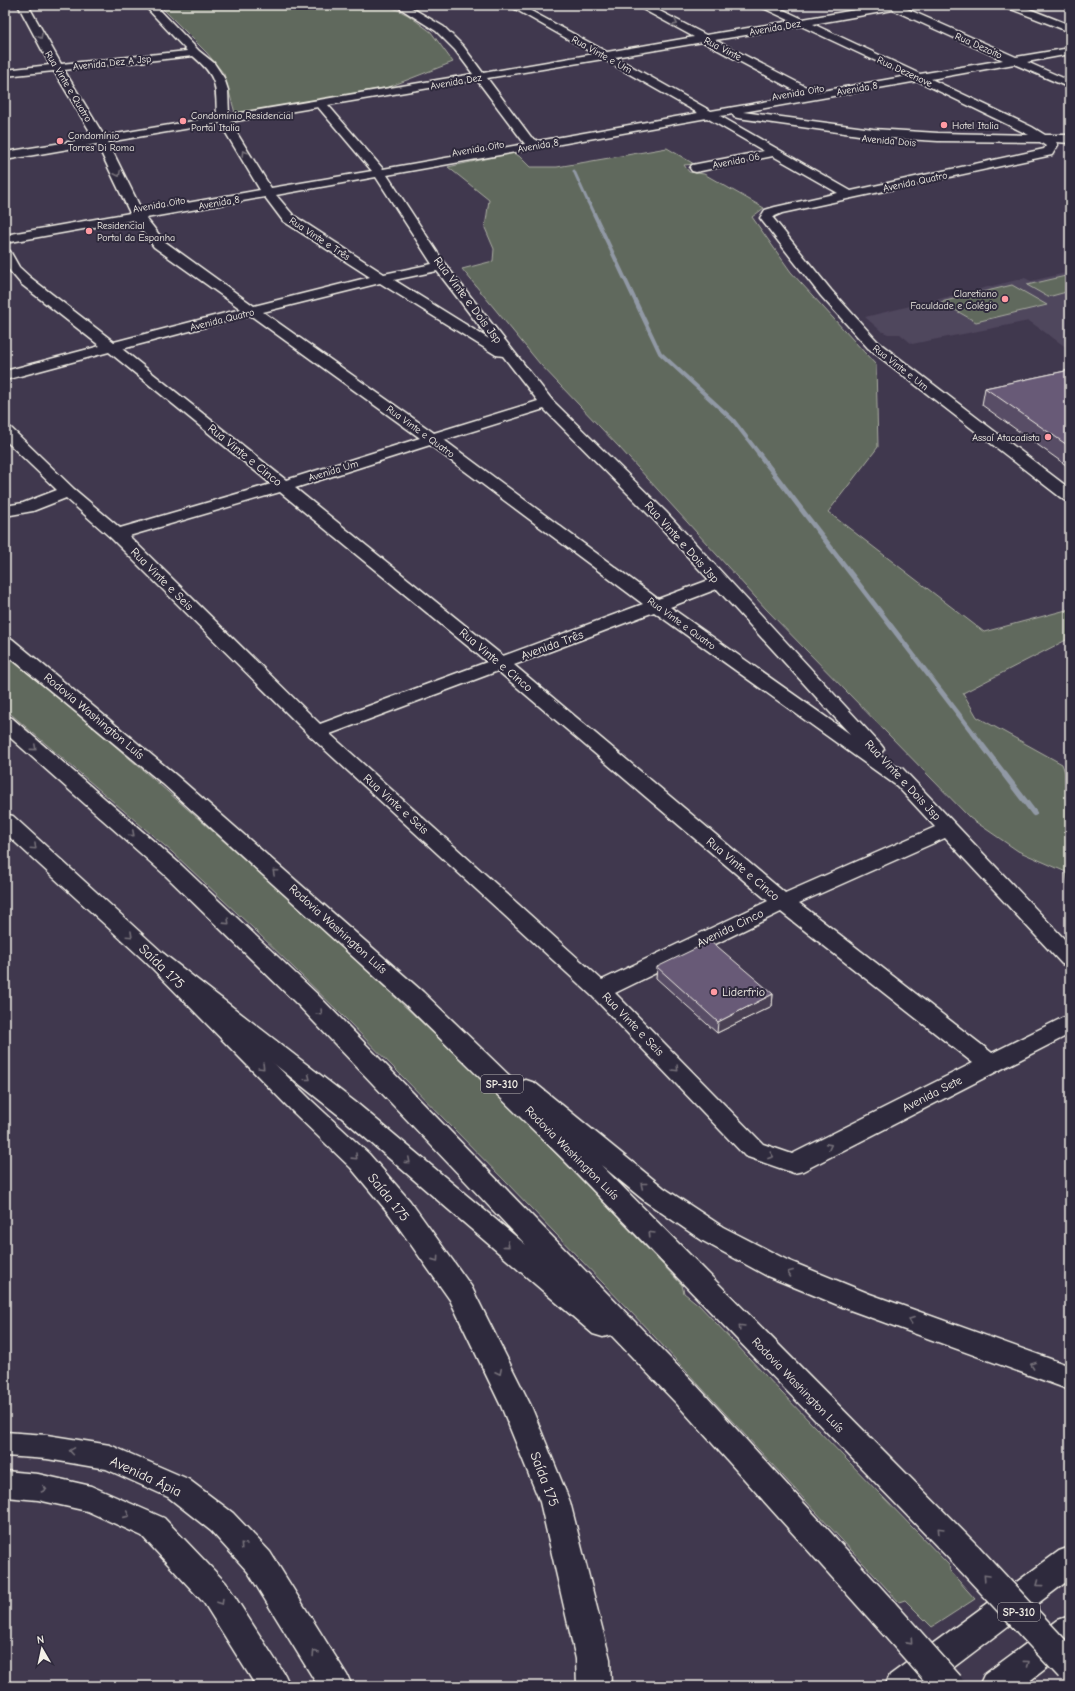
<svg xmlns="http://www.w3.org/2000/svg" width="1075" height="1691" font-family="'Comic Neue',sans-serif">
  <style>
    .built { fill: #4f465d }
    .green { fill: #61695d; stroke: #aaada2 }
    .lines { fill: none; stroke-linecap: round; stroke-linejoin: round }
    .stream-far3 { stroke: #9199a5; stroke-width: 3 }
    .stream-far2 { stroke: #9199a5; stroke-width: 4 }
    .stream-far1 { stroke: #9199a5; stroke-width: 5 }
    .stream { stroke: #9199a5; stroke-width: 6 }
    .minor-casing { stroke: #f4f1e8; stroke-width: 3 }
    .major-casing { stroke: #f4f1e8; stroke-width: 3 }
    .highway-casing { stroke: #f4f1e8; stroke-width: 3 }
    .minor { fill: #2f2a3d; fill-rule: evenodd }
    .major { fill: #2f2a3d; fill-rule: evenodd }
    .highway { fill: #2f2a3d; fill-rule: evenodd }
    .highway-bridge-casing { stroke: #f4f1e8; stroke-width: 33; stroke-linecap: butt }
    .highway-bridge { stroke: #2f2a3d; stroke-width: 30 }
    .wall { fill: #594d66; stroke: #f4f1e8 }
    .shaded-wall { fill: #483f53; stroke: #f4f1e8 }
    .building { fill: #675a77; stroke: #f4f1e8 }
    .oneway { stroke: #747079 }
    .poi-dot { fill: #ff9aa2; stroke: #2f2a3d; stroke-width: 1.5 }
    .labels { text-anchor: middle; stroke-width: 4; stroke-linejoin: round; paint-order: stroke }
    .far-street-label { font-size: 10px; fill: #f4f1e8; stroke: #2f2a3d }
    .far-poi-label { font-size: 10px; fill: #f4f1e8; stroke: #2f2a3d; text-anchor: start }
    .shield { fill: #2f2a3d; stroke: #b9b5b5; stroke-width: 1 }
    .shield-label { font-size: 11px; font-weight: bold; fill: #f4f1e8 }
    .street-label { font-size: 12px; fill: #f4f1e8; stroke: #2f2a3d }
    .poi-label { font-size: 12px; fill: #f4f1e8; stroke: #2f2a3d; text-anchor: start }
    .near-street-label { font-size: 14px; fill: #f4f1e8; stroke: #2f2a3d }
  </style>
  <rect width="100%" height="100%" fill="#40384e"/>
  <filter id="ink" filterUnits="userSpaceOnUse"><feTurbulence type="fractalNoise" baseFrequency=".025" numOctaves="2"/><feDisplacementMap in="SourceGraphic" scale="8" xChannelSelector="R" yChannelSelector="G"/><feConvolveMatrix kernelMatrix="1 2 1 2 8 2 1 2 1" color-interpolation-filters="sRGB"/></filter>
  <g filter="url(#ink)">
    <path class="built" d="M1070,272V350L1029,321L912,344L900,334H888L881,331L865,317L1025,278L1031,281Z"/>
    <g class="green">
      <path d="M159,5H387L408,15L431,32L453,62L389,87L243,114L235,113L224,74L207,53Z"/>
      <path d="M667,148L694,164L684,165L689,172L704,174L764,208L752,217L791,272L876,365L878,447L828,512L984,632L1070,609V638L963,693L977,717L1062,764L1070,785V897L1066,872L1018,851L970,818L766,609L619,447L540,364L462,269L493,261L494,249L485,228L489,200L448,167L513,153L519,156L530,167H557Z"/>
      <path d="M1070,275V291L1048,297L1027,285Z"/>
      <path d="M1012,285L1047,305L976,322L941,302Z"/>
      <path d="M5,655C78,713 148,774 218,836C334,939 450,1046 560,1158C601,1200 641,1242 682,1285L684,1293L699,1305L781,1392L949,1565L950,1571L975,1599L932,1627L905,1600L899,1602L652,1334L506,1182L343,1016L255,930L172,852L5,709Z"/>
    </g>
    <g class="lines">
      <path class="stream-far3" d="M574,171L588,202"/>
      <path class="stream-far2" d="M588,201L660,353L733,420L760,455"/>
      <path class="stream-far1" d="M759,454L1006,776"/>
      <path class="stream" d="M1005,775L1034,813"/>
      <g class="minor-casing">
        <g id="minor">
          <path d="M18,5H28L61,64L187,51L144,5H155L199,51L214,63L224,78L228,90L229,115L473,74L455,50L436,31L395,5H407L444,27L463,46L483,73L594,54L508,5H520L607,52L694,37L635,5H648L706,35L791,21L761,7L760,5H773L803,19L884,5H911L910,7L905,8L1016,57L1070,48V54L1027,62L1070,81V88L1014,64L931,79L1032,127L1045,135H1070V143L1056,142L1058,145L1052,155L782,213L775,216L773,218L831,290L878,342L1070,489V502L1064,500L868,348L821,296L760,218L765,210L775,207L838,193L773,156L696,172L692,171L690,168L692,165L764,151L707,118L387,175L445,264L552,400L666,512L881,745L884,749L881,753L878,754L895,766L902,768L1070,945V966L1062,964L945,838L799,903L992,1053L1062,1018L1070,1016V1034L803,1171L794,1173L745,1156L592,996L310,736L111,538L66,498L33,511L5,516V506L23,503L57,490L5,440V426L11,428L74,489L120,528L271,484L109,352L5,380V371L100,346L21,284L5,265V250L10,251L19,267L31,278L114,342L241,309L154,247L134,220L5,243V235L130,213L97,144L5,160V152L94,138L54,71L5,76V70L50,65ZM893,10L1003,60L920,74L813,24ZM801,26L908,76L816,92L715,40ZM703,42L803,95L711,111L615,57ZM193,56C218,77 216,86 217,117L104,136L64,70ZM603,59L698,113L538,141L531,137L487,78ZM477,80L525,144L383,169L328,105ZM918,81L1029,135L938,133L873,129L743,112ZM318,107L372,171L271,188L230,122ZM733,114L734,117L738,118L873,137L938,141L1040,142L1046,146L1044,149L851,191L720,116ZM220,123L260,190L142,211L108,142ZM376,177L432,264L384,274L293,215L276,195ZM265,197L283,221L370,277L254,306L164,241L146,218ZM437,271L489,339L394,280ZM380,283L496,355L503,356L538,401L434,433L263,312ZM250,315L420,438L286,480L122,349ZM544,409L654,520L709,580L658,599L444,440ZM430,445L643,604L503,656L295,488ZM280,492L487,662L320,724L129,536ZM717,589L850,734L670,607ZM654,612L897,786L935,827L785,893L514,665ZM498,671L768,901L602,980L330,734ZM781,912L973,1063L792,1154L763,1144L615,993Z"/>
          <path d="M1005,5H1019L1070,25V32L1006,7Z"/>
          <path d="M5,1432L47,1435L110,1445L188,1479L233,1513L270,1552L347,1675L352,1686H318L248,1572L211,1531L168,1497L106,1469L47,1459L5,1456Z"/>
          <path d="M5,1471L38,1474L91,1486L164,1518L226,1583L285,1675L290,1686H256L204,1603L142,1536L87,1511L38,1500L5,1497Z"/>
        </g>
      </g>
      <g class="major-casing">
        <g id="major">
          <path d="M5,814L13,816L164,954L311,1100L369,1154L410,1201L471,1286L531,1406L570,1502L610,1659L611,1686H577L576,1659L540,1502L501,1406L450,1300L390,1215L351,1168L293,1112L148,964L5,833Z"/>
          <path d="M1070,1547V1579L929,1686H885L890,1675L1059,1551Z"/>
          <path d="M1070,1616V1650L1023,1686H979L984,1675L1058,1620Z"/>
        </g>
      </g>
      <g class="highway-casing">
        <g id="highway">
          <path d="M5,637L12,639L177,776L423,992L517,1083L526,1080L535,1083L664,1188L723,1227L787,1260L870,1294L1070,1366V1390L850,1310L767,1276L703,1241L646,1202L601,1165L979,1547L984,1557L979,1567L968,1571L957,1567L563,1159L405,1004L163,784L5,653Z"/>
          <path d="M5,716L12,718L181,865L316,993L697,1386L895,1603L900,1613L895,1623L884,1628L873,1623L677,1404L611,1335L603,1337L593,1334L341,1117L148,964L144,959L148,954L156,951L164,954L359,1105L526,1245L298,1005L165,875L5,733Z"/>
        </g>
      </g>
      <use href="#minor" class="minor"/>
      <use href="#major" class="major"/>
      <use href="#highway" class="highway"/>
      <g class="highway-bridge-casing">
        <g id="highway-bridge">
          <path d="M968,1557L1070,1667"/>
          <path d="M884,1613L949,1686"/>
        </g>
      </g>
      <use href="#highway-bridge" class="highway-bridge"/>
    </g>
    <g class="wall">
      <path d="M1070,370V468L982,405L985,388Z"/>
      <path d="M657,967L773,994L772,1006L717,1033L656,978Z"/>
    </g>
    <path class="shaded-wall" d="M773,994L772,1006L717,1033L718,1022Z"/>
    <g class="building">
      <path d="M1070,370V447L985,388Z"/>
      <path d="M711,941L773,994L718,1022L657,967Z"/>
    </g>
    <defs><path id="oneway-chevron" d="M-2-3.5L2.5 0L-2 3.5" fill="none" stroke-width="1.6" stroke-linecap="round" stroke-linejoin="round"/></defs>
    <g class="oneway">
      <use href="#oneway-chevron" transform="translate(675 23) rotate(27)"/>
      <use href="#oneway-chevron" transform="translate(40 36) rotate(62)"/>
      <use href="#oneway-chevron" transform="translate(244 153) rotate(-122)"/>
      <use href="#oneway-chevron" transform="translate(118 174) rotate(64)"/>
      <use href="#oneway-chevron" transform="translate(34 748) rotate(41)"/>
      <use href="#oneway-chevron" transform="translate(132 834) rotate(41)"/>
      <use href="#oneway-chevron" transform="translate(34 847) rotate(43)"/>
      <use href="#oneway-chevron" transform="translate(275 872) rotate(-138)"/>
      <use href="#oneway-chevron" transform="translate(227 922) rotate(44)"/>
      <use href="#oneway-chevron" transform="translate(130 935) rotate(43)"/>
      <use href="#oneway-chevron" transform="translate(320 1013) rotate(46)"/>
      <use href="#oneway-chevron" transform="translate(262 1067) rotate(45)"/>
      <use href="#oneway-chevron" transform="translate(676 1069) rotate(46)"/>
      <use href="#oneway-chevron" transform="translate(308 1078) rotate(38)"/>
      <use href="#oneway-chevron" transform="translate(829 1146) rotate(-27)"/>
      <use href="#oneway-chevron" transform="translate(771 1156) rotate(20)"/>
      <use href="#oneway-chevron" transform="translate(355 1157) rotate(44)"/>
      <use href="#oneway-chevron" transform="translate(408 1161) rotate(41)"/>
      <use href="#oneway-chevron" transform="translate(643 1185) rotate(-141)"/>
      <use href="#oneway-chevron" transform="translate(651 1234) rotate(-134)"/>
      <use href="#oneway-chevron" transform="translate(507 1245) rotate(40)"/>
      <use href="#oneway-chevron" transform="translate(436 1259) rotate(55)"/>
      <use href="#oneway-chevron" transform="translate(790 1273) rotate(-158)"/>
      <use href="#oneway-chevron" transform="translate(911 1320) rotate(-160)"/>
      <use href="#oneway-chevron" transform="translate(741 1327) rotate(-134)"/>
      <use href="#oneway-chevron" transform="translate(1033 1365) rotate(-160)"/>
      <use href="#oneway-chevron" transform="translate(499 1372) rotate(64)"/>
      <use href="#oneway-chevron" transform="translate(72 1451) rotate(-171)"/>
      <use href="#oneway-chevron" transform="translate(44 1489) rotate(12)"/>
      <use href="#oneway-chevron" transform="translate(127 1515) rotate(24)"/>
      <use href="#oneway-chevron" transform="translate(940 1530) rotate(-134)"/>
      <use href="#oneway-chevron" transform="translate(243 1545) rotate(-133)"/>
      <use href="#oneway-chevron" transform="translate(986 1577) rotate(-133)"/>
      <use href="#oneway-chevron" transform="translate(1039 1584) rotate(143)"/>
      <use href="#oneway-chevron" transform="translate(221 1602) rotate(58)"/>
      <use href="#oneway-chevron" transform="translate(910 1642) rotate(48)"/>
      <use href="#oneway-chevron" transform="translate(315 1653) rotate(-122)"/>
      <use href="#oneway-chevron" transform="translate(1027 1663) rotate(-37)"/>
    </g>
  </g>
  <g class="poi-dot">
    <circle cx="183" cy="121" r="4"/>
    <circle cx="944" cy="125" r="4"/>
    <circle cx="60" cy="141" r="4"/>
    <circle cx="89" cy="231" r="4"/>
    <circle cx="1005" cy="299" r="4"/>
    <circle cx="1048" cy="437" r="4"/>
    <circle cx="714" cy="992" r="4"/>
  </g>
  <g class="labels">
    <g class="far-street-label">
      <text transform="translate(775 27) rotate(-10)" y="4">Avenida Dez</text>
      <text transform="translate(979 45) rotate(24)" y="4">Rua Dezoito</text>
      <text transform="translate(723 48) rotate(27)" y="4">Rua Vinte</text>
      <text transform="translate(602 54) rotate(29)" y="4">Rua Vinte e Um</text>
      <text transform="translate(112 62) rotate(-6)" y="4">Avenida Dez A Jsp</text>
      <text transform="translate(905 71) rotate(25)" y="4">Rua Dezenove</text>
      <text transform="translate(456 81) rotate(-10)" y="4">Avenida Dez</text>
      <text transform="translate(69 86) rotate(59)" y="4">Rua Vinte e Quatro</text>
      <text transform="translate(857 88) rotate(-10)" y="4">Avenida 8</text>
      <text transform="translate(798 92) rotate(-10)" y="4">Avenida Oito</text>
      <text transform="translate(889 140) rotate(5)" y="4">Avenida Dois</text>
      <text transform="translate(538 145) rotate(-10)" y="4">Avenida 8</text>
      <text transform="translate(478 148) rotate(-10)" y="4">Avenida Oito</text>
      <text transform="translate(736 160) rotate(-11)" y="4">Avenida 06</text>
      <text transform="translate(915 181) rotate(-12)" y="4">Avenida Quatro</text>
      <text transform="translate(219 202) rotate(-10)" y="4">Avenida 8</text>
      <text transform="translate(159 204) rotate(-10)" y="4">Avenida Oito</text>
      <text transform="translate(320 238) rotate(33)" y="4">Rua Vinte e Três</text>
      <text transform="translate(222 319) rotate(-14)" y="4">Avenida Quatro</text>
      <text transform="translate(901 367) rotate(38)" y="4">Rua Vinte e Um</text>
      <text transform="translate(421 431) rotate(36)" y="4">Rua Vinte e Quatro</text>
      <text transform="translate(333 470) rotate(-17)" y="4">Avenida Um</text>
      <text transform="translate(682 623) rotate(36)" y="4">Rua Vinte e Quatro</text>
    </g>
    <g class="far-poi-label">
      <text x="191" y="119">Condominio Residencial<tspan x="191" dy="12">Portal Italia</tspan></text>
      <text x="952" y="129">Hotel Italia</text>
      <text x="68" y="139">Condomínio<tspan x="68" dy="12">Torres Di Roma</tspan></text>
      <text x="97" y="229">Residencial<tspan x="97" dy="12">Portal da Espanha</tspan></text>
      <text x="997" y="297" text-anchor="end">Claretiano<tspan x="997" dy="12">Faculdade e Colégio</tspan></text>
      <text x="1040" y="441" text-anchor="end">Assaí Atacadista</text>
    </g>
    <g class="shield">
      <rect x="481" y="1075" width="42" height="18" rx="3"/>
      <rect x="998" y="1603" width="42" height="18" rx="3"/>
    </g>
    <g class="shield-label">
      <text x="502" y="1088">SP-310</text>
      <text x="1019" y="1616">SP-310</text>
    </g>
    <g class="street-label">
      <text transform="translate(468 300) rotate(53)" y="4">Rua Vinte e Dois Jsp</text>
      <text transform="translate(245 455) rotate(39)" y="4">Rua Vinte e Cinco</text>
      <text transform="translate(682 542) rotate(48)" y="4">Rua Vinte e Dois Jsp</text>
      <text transform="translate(162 579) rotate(45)" y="4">Rua Vinte e Seis</text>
      <text transform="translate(552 645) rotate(-20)" y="4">Avenida Três</text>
      <text transform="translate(496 660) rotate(40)" y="4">Rua Vinte e Cinco</text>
      <text transform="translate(94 716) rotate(40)" y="4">Rodovia Washington Luís</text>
      <text transform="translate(903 780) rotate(47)" y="4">Rua Vinte e Dois Jsp</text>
      <text transform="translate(396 804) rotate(42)" y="4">Rua Vinte e Seis</text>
      <text transform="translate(743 869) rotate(40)" y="4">Rua Vinte e Cinco</text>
      <text transform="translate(730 928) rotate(-26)" y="4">Avenida Cinco</text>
      <text transform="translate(338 929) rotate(42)" y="4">Rodovia Washington Luís</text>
      <text transform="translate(633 1024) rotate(46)" y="4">Rua Vinte e Seis</text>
      <text transform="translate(932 1094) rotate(-27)" y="4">Avenida Sete</text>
      <text transform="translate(572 1153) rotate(45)" y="4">Rodovia Washington Luís</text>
      <text transform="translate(798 1385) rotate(46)" y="4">Rodovia Washington Luís</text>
    </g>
    <g class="poi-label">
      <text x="722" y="996">Liderfrio</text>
    </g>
    <g class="near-street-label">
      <text transform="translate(162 966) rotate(44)" y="5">Saída 175</text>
      <text transform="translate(389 1197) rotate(51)" y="5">Saída 175</text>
      <text transform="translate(146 1476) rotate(25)" y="5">Avenida Ápia</text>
      <text transform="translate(545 1479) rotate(69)" y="5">Saída 175</text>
    </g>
  </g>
  <rect width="1075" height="1691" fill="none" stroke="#2f2a3d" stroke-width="20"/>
  <rect x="10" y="10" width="1055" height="1671" fill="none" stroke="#f4f1e8" stroke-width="1.5" filter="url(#ink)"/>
  <g transform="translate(42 1649) rotate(351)" stroke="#2f2a3d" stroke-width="3" paint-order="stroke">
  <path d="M0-3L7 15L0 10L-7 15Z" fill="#f4f1e8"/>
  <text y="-6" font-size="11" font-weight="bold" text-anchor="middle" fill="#f4f1e8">N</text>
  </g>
</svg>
